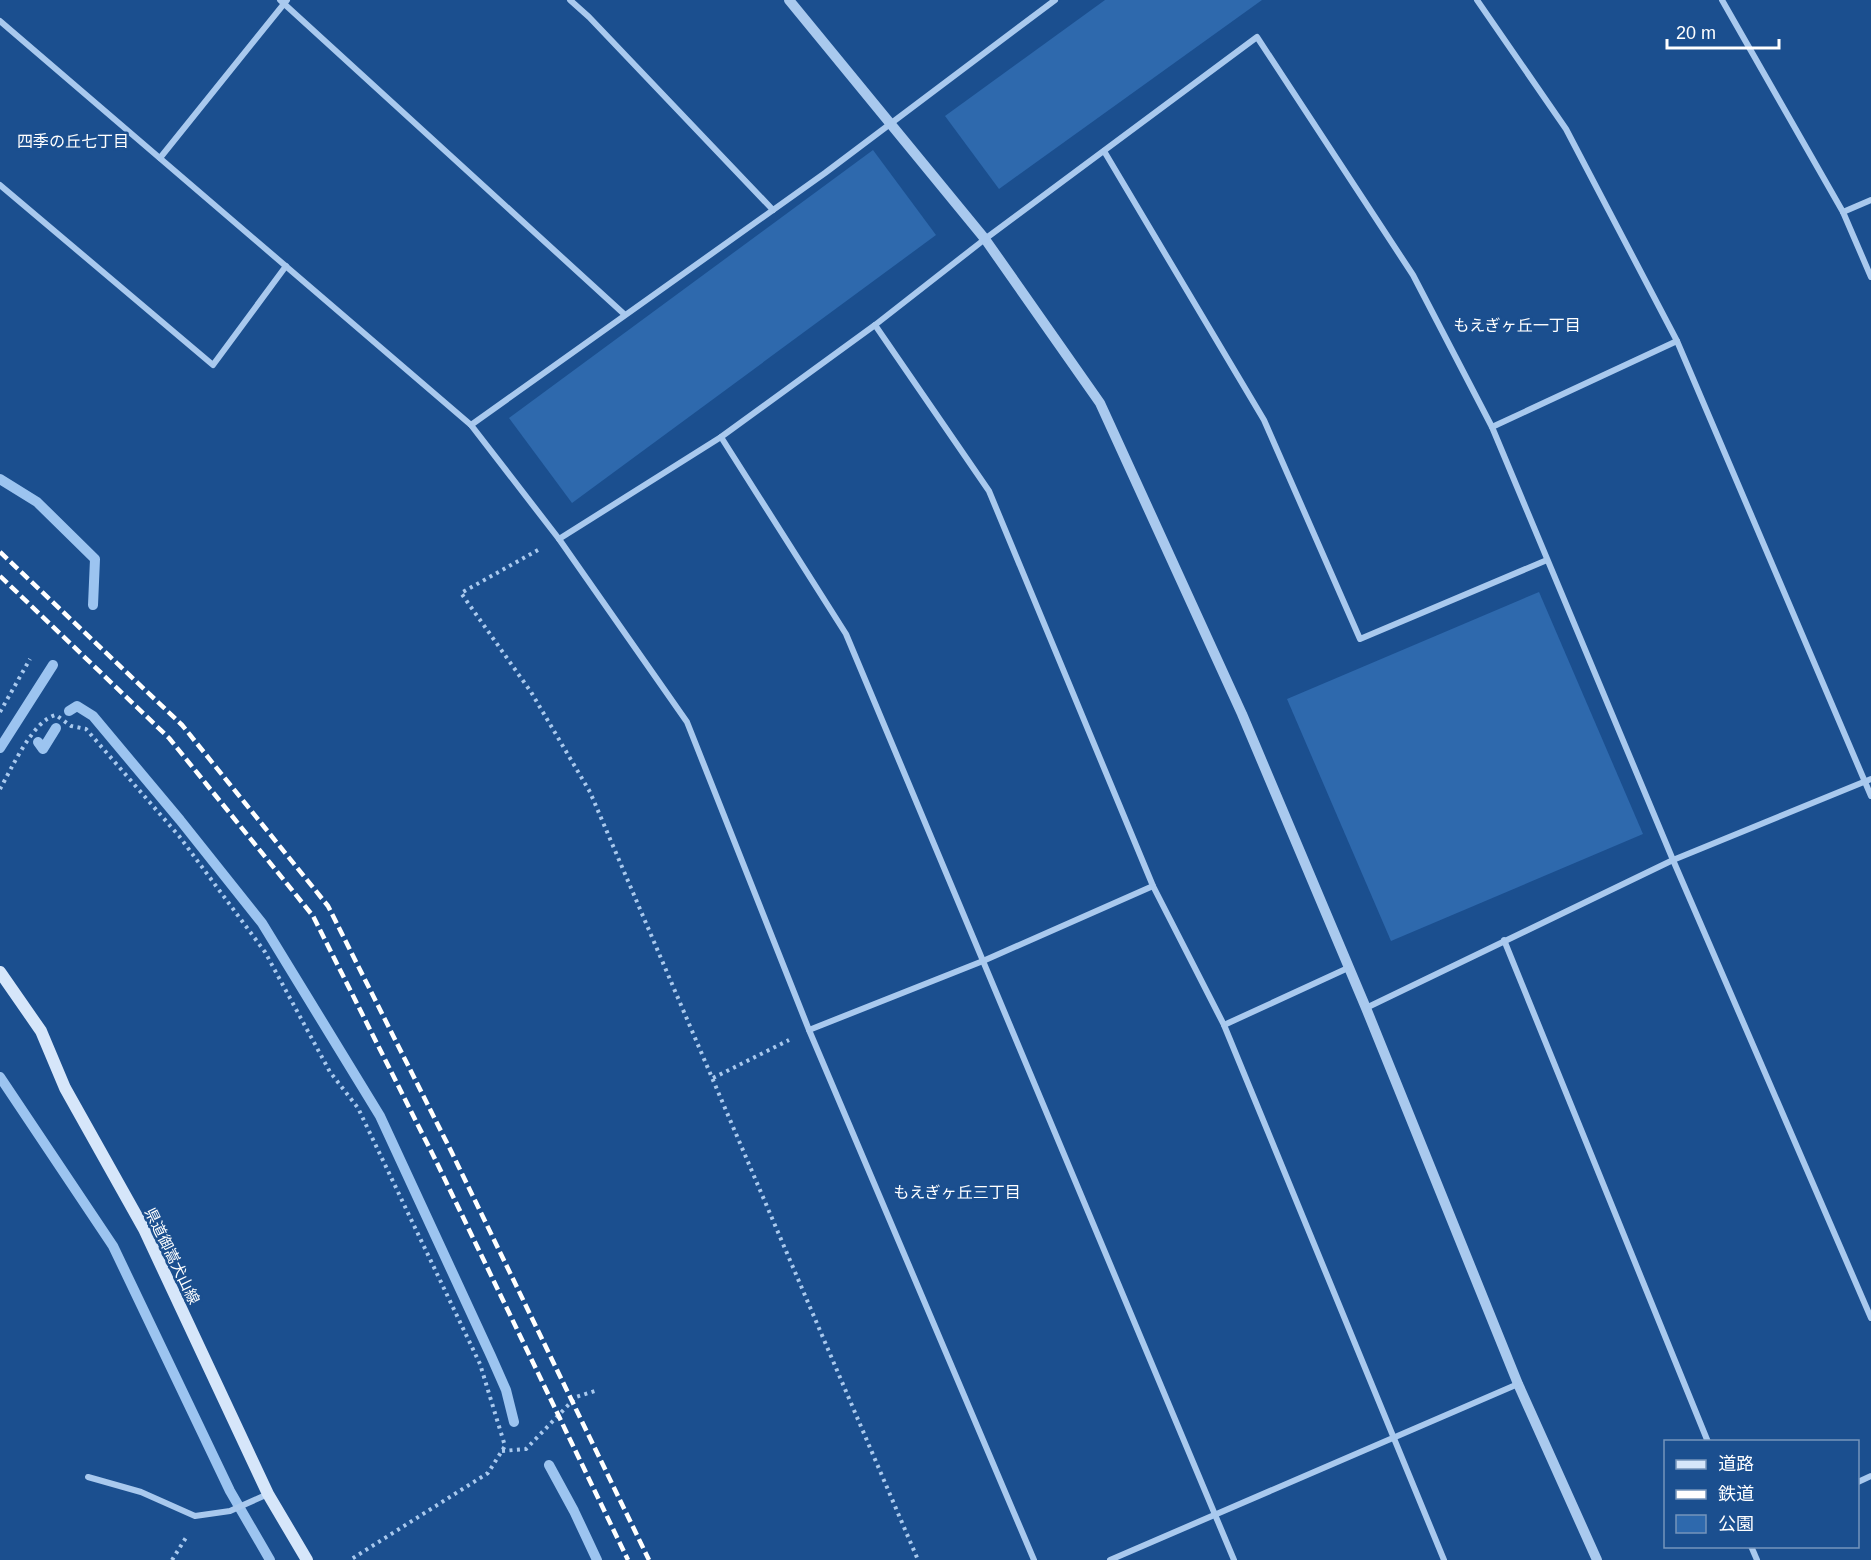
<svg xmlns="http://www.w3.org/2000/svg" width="1871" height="1560" font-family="Arial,'Noto Sans JP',sans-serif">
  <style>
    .green { fill: #2e69ad }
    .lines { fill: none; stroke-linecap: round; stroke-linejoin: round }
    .stream { stroke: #9cc4f0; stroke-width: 10 }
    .path { stroke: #a9c9ee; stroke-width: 4; stroke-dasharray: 3 4.5; stroke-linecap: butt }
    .minor { stroke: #a9c9ee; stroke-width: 6 }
    .tertiary { stroke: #a9c9ee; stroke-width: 10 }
    .secondary { stroke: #d6e6fa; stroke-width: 12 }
    .rail { stroke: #fff; stroke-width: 4.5; stroke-dasharray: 10 4.5; stroke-linecap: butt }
    .labels { text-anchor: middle; stroke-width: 5; stroke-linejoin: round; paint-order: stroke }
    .street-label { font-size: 15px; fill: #fff; stroke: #1b4f8f }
    .neighbourhood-label { font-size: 16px; fill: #fff; stroke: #1b4f8f }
  </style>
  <rect width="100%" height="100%" fill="#1b4f8f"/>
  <g class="green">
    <path d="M1105,0H1262L999,189L945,116Z"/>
    <path d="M873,150L936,235L572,503L509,418Z"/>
    <path d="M1539,592L1643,834L1391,941L1287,699Z"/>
  </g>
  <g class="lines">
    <g class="stream">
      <path d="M0,479L37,502L95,559L93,605"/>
      <path d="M69,711L77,706L93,716L180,820L262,923L380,1116L491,1356L506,1390L514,1422"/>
      <path d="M38,742L43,749L56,728"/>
      <path d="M0,748L53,665"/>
      <path d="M0,1077L113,1246L230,1491L270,1560"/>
      <path d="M549,1465L574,1511L597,1560"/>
    </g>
    <g class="path">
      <path d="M538,550L461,593L531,692L590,792L918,1560"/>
      <path d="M0,712L30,659"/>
      <path d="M0,789C12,768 33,720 56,715L71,726L86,729L179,836L265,952L330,1072L358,1108L480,1364L505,1446L488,1473L350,1560"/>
      <path d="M713,1078L789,1040"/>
      <path d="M502,1451L526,1449L576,1397L598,1390"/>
      <path d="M172,1560L187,1536"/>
    </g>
    <g class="minor">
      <path d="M280,0L624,314"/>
      <path d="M570,0L589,17L773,210"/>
      <path d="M1477,0L1566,129L1677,341L1871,796"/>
      <path d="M1722,0L1843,212L1871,277"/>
      <path d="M0,21L471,425L559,539L687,722L809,1030L1034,1560"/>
      <path d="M1104,151L1264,420L1360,639L1547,560"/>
      <path d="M160,158L287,0"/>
      <path d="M0,185L213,365L286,266"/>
      <path d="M1843,212L1871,200"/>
      <path d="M875,325L989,491L1153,886L1224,1025L1444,1560"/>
      <path d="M471,425L825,173L1055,0"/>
      <path d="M1492,427L1677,341"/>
      <path d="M721,437L846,634L1234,1560"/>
      <path d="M559,539L721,437L875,325L985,239L1257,37L1413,275L1492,427L1673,860L1871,1318"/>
      <path d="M1504,940L1708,1442"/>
      <path d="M1366,1008L1673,860L1871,779"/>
      <path d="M1224,1025L1348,968"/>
      <path d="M809,1030L983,961L1153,886"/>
      <path d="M88,1477L141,1492L195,1516L230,1511L268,1494"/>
      <path d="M1858,1482L1871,1476"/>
      <path d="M1751,1546L1757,1560"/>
      <path d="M1110,1560L1518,1384"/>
    </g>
    <path class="tertiary" d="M789,0L985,239L1100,403L1242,714L1366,1008L1518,1384L1597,1560"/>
    <path class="secondary" d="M0,972L41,1031L65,1088L144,1229L268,1494L307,1560"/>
    <g class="rail">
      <path d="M0,552L182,725L328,906L452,1153L649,1560"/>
      <path d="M0,576L169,738L313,916L436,1161L628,1560"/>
    </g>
  </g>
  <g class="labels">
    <g class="street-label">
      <text transform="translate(172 1256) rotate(64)" y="5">県道御嵩犬山線</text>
    </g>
    <g class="neighbourhood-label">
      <text x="73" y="147">四季の丘七丁目</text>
      <text x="1517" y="331">もえぎヶ丘一丁目</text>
      <text x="957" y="1198">もえぎヶ丘三丁目</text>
    </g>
  </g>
  <rect x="1664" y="1440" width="195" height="108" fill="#1b4f8f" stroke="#7695bc" stroke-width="1.5"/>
  <rect x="1676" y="1460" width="30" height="9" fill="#d6e6fa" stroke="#7695bc" stroke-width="1.5"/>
  <text x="1718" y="1470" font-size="18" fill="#ffffff">道路</text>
  <rect x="1676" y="1490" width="30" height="9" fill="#ffffff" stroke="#7695bc" stroke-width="1.5"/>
  <text x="1718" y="1500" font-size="18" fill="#ffffff">鉄道</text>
  <rect x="1676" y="1515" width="30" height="18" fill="#2e69ad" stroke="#7695bc" stroke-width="1.5"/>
  <text x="1718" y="1530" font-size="18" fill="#ffffff">公園</text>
  <path d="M1667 39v9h112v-9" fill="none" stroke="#ffffff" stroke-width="3"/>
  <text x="1676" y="39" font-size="18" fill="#ffffff" stroke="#1b4f8f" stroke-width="4.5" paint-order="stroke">20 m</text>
</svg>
